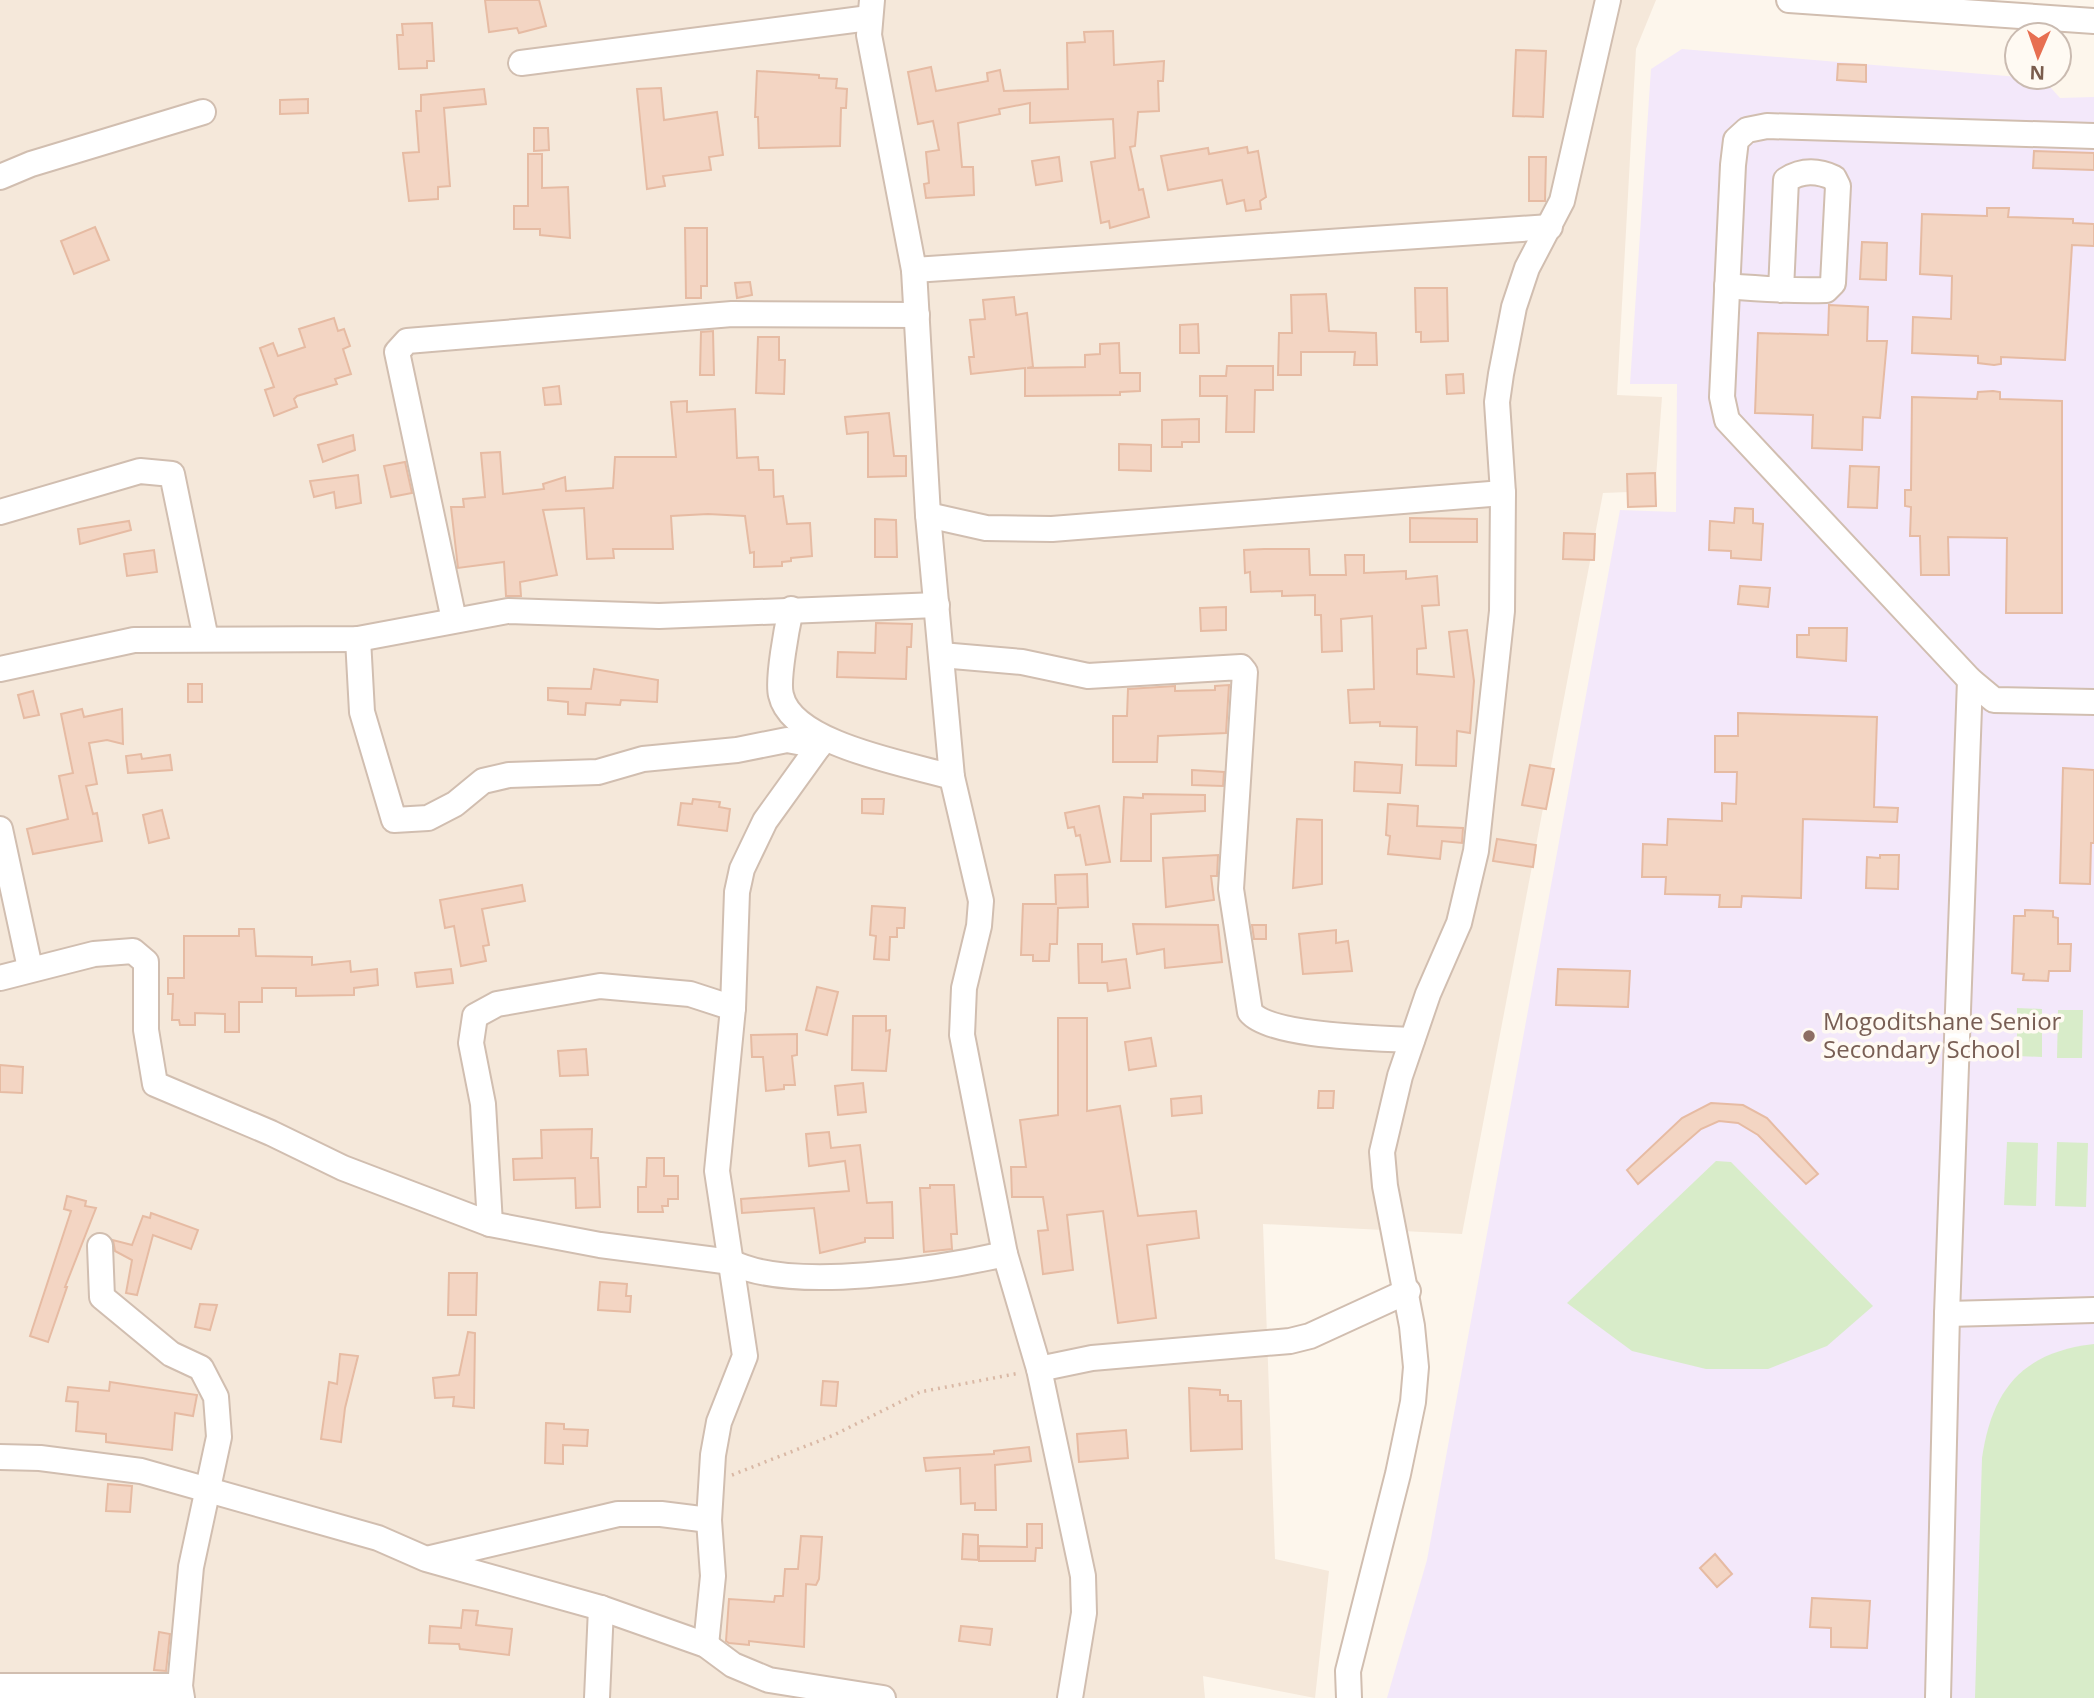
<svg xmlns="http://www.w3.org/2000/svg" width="2094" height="1698" font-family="'Open Sans',sans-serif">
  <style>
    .residential { fill: #f5e8da }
    .education { fill: #f3e8fa }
    .green { fill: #d8ecc9 }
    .building { fill: #f3d5c3; stroke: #e6bba3; stroke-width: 2 }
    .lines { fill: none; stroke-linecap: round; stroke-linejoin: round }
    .minor-casing { stroke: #d1beb0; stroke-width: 28 }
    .path { stroke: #d9b8a5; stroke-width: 3.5; stroke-dasharray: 2 5; stroke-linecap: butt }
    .minor { stroke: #fff; stroke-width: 24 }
    .education-dot { fill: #8d6e63; stroke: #fffaf3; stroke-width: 2.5 }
    .labels { text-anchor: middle; stroke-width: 7; stroke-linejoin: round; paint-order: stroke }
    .education-label { font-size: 24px; fill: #785e54; stroke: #fffaf3; text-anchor: start }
  </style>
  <rect width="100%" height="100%" fill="#fdf6ec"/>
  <path class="residential" d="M0,0H1656L1636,49L1617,395L1662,397L1655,491L1603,493L1462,1234L1263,1224L1275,1559L1329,1571L1315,1698L1203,1676L1205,1698H0Z"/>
  <path class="education" d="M1682,49L2043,79L2060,98L2094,97V1698H1387L1427,1560L1620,510L1676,512L1677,384H1630L1651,69Z"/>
  <g class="green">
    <path d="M2017,1008L2042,1009V1057L2017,1056Z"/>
    <path d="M2058,1010H2083L2082,1058H2057Z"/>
    <path d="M2007,1142L2038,1143L2036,1206L2004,1205Z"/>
    <path d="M2057,1142L2088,1143L2086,1207L2055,1206Z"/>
    <path d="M1716,1161L1731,1162L1873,1306L1827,1346L1768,1369H1706L1632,1351L1567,1303Z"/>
    <path d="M2094,1344V1698H1975L1982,1458C1992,1389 2023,1352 2094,1344Z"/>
  </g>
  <g class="building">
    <path d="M485,0H539L546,26L519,33L517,28L489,32Z"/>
    <path d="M432,23L434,61H427V68L399,69L397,35H403L402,24Z"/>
    <path d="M1113,31L1114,65L1164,61L1163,81H1158L1159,111L1138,112L1135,146L1130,147L1139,190L1143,189L1149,217L1110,228L1109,221L1101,223L1091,162L1115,158L1113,119L1030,123V103L999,109L1000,114L958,123L962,167H973L974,195L926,198L924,184L929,183L926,152L939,150L933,121L918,124L908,72L931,67L936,91L988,81L987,73L1000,70L1004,91L1068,89L1067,43L1085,42L1084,32Z"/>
    <path d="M1516,50L1546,51L1543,117L1513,116Z"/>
    <path d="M1838,64L1866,65V82L1837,80Z"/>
    <path d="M757,71L819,75V78L837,79L836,88L847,89L846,108H841L840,146L759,148L758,117H755Z"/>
    <path d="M661,88L664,120L717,112L723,155L709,157L711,170L663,176L665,186L647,189L637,89Z"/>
    <path d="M484,89L486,104L444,108L450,186L438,187V199L409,201L403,153L419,152L416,111H421V95Z"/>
    <path d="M308,99V113L280,114V100Z"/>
    <path d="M534,128H548L549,150L534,151Z"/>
    <path d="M1247,147L1248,153L1258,151L1266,197L1260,201L1261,209L1246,211L1244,200L1227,204L1222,180L1168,190L1161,156L1208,148L1209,154Z"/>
    <path d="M2034,151L2094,153V170L2033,168Z"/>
    <path d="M528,154H542V188L568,187L570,238L540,235V229H514V206H528Z"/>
    <path d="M1059,157L1062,181L1036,185L1032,161Z"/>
    <path d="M1529,157H1546L1545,201H1529Z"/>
    <path d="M1987,208H2009L2008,217L2073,219V223L2094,224V246L2072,245L2065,360L2001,357V364L1994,365L1978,363V356L1912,353L1913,317L1951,319L1952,276L1920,274L1922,214L1987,216Z"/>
    <path d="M95,227L109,260L74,274L61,241Z"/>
    <path d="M685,228H707V286H701V298H686Z"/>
    <path d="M1862,242L1887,243L1886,280L1860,279Z"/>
    <path d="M750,282L752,295L737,298L735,283Z"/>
    <path d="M1415,288H1447L1448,341L1421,342V332H1416Z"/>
    <path d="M1326,294L1329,331L1376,333L1377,365H1354L1355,352H1301V375H1278L1279,333H1292L1291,295Z"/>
    <path d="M1014,297L1016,315L1027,313L1033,367L1027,368L1085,367V355L1100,354V344L1119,343L1120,373H1140V391L1120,392V395L1025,396V368L971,374L969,357H974L970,320L985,319L983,300Z"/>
    <path d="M1829,305L1868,307L1867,341H1887L1880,418L1863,417L1862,450L1812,448L1813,415L1755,413L1758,333L1828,335Z"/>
    <path d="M334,318L338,331L344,329L350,346L343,349L351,374L335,379L337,384L297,396L294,399L297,407L274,416L265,390L274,387L260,348L273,343L278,356L305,347L299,329Z"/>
    <path d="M1198,324L1199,353H1180V325Z"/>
    <path d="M713,331L714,375H700L701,332Z"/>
    <path d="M758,337H779V360H785L784,394L756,393Z"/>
    <path d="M1227,366H1273V390H1255L1254,432H1226L1227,396H1200V376H1226Z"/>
    <path d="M1463,374L1464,393L1447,394L1446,375Z"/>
    <path d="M559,386L561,404L545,405L543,388Z"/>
    <path d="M1993,391L2000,392V399L2062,401V613H2006L2007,538L1948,537L1949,575H1921L1920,536H1910L1911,507L1905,506V490H1911L1912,397L1977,399L1978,392Z"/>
    <path d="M687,401V412L735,409L737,458L758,457L759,470H773L774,497L783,496L787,524L810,523L812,556L791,558V561L782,562V566L754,567V552L750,553L745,516L708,514L671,516L673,549H613L614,558L587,559L584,508L543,510L557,575L520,582L521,596H506L504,562L458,568L451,507H464L463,499L485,497L481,453L500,452L503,494L544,489L543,484L565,477L566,491L613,488L615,457H676L671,402Z"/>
    <path d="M889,413L894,456H906V476L868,477V432L847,434L845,417Z"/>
    <path d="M1199,419V442H1182V447H1162V420Z"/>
    <path d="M353,435L355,450L323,462L318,445Z"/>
    <path d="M1119,444L1151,445V471L1119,470Z"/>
    <path d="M405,462L412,493L391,497L384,466Z"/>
    <path d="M1850,466L1879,467L1877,508L1848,507Z"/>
    <path d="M1655,473L1656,506L1628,507L1627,474Z"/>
    <path d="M358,475L361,503L336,508L334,492L314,497L310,481Z"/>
    <path d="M1735,508L1753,509V523L1763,524L1761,560L1731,558V551L1709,550L1710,521L1734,523Z"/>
    <path d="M1410,518L1477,519V542H1410Z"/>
    <path d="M875,519L896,520L897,557H875Z"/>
    <path d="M129,521L131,530L80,544L78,529Z"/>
    <path d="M1564,533L1595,534L1594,560L1563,559Z"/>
    <path d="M1264,549H1309L1310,575H1346L1345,555H1364V573L1406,571V579L1437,576L1439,605L1422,606L1426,648L1417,649V674L1454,677L1449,632L1467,630L1474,681L1470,733L1457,731L1456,766L1416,765L1417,727L1380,726V722L1350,723L1348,690L1374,689L1372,616L1341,619L1342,651L1322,652L1321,615H1315V595L1282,596V591L1251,592L1250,572L1245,573L1244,550Z"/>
    <path d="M154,550L157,572L127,576L124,554Z"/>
    <path d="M1740,586L1770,588L1768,607L1738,604Z"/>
    <path d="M1226,607V630L1201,631L1200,608Z"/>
    <path d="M876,623L912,624L911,647H907L906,679L837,677L838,652L875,653Z"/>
    <path d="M1809,628H1847L1846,661L1797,657V635H1809Z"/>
    <path d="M594,669L658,680L657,702L621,700L620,705L586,703L585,715L568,714V702L548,700V688L591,689Z"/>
    <rect x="188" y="684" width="14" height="18"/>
    <path d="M1229,685L1226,733L1158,736L1157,762H1113V716H1127L1128,689L1175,686V691L1215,690V686Z"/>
    <path d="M33,691L39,715L24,718L18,695Z"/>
    <path d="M82,709L84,717L122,709L123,744L107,740L89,743L97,784L86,786L93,814L97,813L102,841L33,854L27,829L68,819L59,776L73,773L61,714Z"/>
    <path d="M1738,713L1877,717L1874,807L1898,808L1897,822L1803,819L1801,898L1742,896L1741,907H1719L1720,895L1665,894L1666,877H1642L1643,844L1667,845L1668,819L1722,821V803L1736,804L1737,772H1715V736H1738Z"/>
    <path d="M141,754L142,759L170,755L172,770L128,773L126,756Z"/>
    <path d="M1355,762L1402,765L1400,793L1354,791Z"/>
    <path d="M1530,765L1554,769L1546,809L1522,805Z"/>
    <path d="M2063,768L2094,770V843H2091L2090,884L2060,883Z"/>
    <path d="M1192,770L1224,772L1223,786L1192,785Z"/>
    <path d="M1143,794L1205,795V811L1151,814V861H1121L1124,797L1143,798Z"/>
    <path d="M693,799L720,802L719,807L730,809L727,831L678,825L681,803L692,804Z"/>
    <path d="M862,799H884L883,814L862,813Z"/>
    <path d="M1388,804L1418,806L1417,826L1463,828L1462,843L1442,841L1440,859L1388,854L1390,836L1386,835Z"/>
    <path d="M1099,806L1110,862L1086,865L1080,835L1076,836L1074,827L1068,828L1065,813Z"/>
    <path d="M162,810L169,838L149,843L143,815Z"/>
    <path d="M1297,819L1322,820V884L1293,888Z"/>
    <path d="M1497,839L1536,845L1533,867L1493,861Z"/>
    <path d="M1218,855L1217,876H1211L1214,900L1166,907L1163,858Z"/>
    <path d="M1880,855H1899L1898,889L1866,888L1867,857L1880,858Z"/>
    <path d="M1087,874L1088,907L1058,908L1057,944H1050L1049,961H1033V955H1021L1023,904H1056L1055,875Z"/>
    <path d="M522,885L525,901L482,909L489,945L483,946L486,961L461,966L454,926L445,928L440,900Z"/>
    <path d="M872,906L905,908L904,928H897V937H890L889,960L874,959L876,936L870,935Z"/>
    <path d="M2025,910L2053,911V917L2058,918V944H2071L2070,971H2049L2048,981L2023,980L2024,974L2012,973L2014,916H2025Z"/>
    <path d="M1133,924L1218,925L1222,962L1165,968L1164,949L1137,954Z"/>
    <path d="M1252,925H1266V939H1254Z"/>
    <path d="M239,929H254L256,956L312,957V965L350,961L351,972L377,969L378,985L354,988V995L296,996V988H262V1002H239V1032H225V1014L195,1013V1025H180L179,1020H172L173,994H168V978H184V936H239Z"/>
    <path d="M1336,930V943L1348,941L1352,971L1303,974L1299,934Z"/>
    <path d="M1078,944H1102V962L1126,959L1130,988L1108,991L1107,983H1079Z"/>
    <path d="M451,969L453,983L417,987L415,973Z"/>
    <path d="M1558,969L1630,971L1628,1007L1556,1005Z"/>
    <path d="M817,987L838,992L827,1035L806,1030Z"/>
    <path d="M853,1016H886V1031L890,1030L886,1071L852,1070Z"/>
    <path d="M1058,1018H1087V1111L1120,1106L1138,1216L1196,1211L1199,1238L1147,1245L1156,1318L1118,1323L1103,1211L1067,1215L1073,1270L1043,1274L1038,1231L1048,1230L1043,1197H1012L1011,1167H1026L1020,1120L1058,1115Z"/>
    <path d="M797,1034V1055L792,1056L795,1085H784V1089L766,1091L763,1057H752L751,1035Z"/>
    <path d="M1151,1038L1156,1066L1129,1070L1125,1042Z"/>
    <path d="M586,1049L588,1075L560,1076L558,1051Z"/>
    <path d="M0,1065L23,1067L22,1093L0,1092Z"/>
    <path d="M863,1083L866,1112L838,1115L835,1086Z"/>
    <path d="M1319,1091H1334L1333,1108H1318Z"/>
    <path d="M1201,1096L1202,1113L1172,1116L1171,1099Z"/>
    <path d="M1711,1103L1743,1105L1767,1118L1818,1174L1806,1184L1758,1135L1738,1123L1719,1121L1701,1129L1638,1184L1627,1170L1682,1118Z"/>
    <path d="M592,1129L591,1158H598L600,1207L576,1208L575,1178L514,1180L513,1159L542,1158L541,1130Z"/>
    <path d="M829,1132L831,1148L860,1145L867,1203L892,1202L893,1238H865V1242L820,1253L814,1208L742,1213L741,1199L849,1191L845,1161L809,1166L806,1134Z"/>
    <path d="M647,1158H664V1176H678V1199H668V1206H662L663,1212H638V1187H646Z"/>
    <path d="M930,1185H954L957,1234H951L952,1249L924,1252L920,1188H930Z"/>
    <path d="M67,1196L86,1201L85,1206L96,1208L65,1287H67L48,1342L30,1336L71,1211L64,1209Z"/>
    <path d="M151,1213L198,1230L191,1249L153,1235L137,1295L126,1293L132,1260L115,1251L113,1240L132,1245L143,1216L150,1218Z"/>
    <path d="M449,1273H477L476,1315H448Z"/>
    <path d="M600,1282L627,1284L626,1296H631L630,1312L598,1310Z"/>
    <path d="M200,1304L217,1305L210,1330L195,1327Z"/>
    <path d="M468,1332L475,1333L474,1408L453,1406L454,1397L435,1398L433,1378L459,1375Z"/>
    <path d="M340,1354L358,1356L345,1408L341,1442L321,1439L329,1382L337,1384Z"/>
    <path d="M823,1381L838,1382L836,1406L821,1405Z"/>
    <path d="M110,1382L197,1395L193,1416L175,1413L172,1450L106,1442V1434L76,1431L78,1402L66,1401L68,1387L109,1391Z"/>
    <path d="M1189,1388L1220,1390V1395H1228V1401H1241L1242,1449L1191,1451Z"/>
    <path d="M546,1423L564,1424V1429L588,1430L587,1446L563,1445V1464L545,1463Z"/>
    <path d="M1126,1430L1128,1458L1079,1462L1077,1434Z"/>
    <path d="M1029,1447L1031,1461L995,1465L996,1510H975V1503L961,1504L960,1468L926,1471L924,1458L994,1454V1451Z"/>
    <path d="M108,1484L132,1486L130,1512L106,1511Z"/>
    <path d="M1027,1524H1042V1548H1036L1035,1561H979V1546L1027,1547Z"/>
    <path d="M963,1534L978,1535V1560L962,1559Z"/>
    <path d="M801,1536L822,1537L819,1579L816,1585L806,1584L804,1647L749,1641V1645L729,1643L726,1641L729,1599L774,1602L775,1596H783L785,1569H798Z"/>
    <path d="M1715,1554L1732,1574L1717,1587L1700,1568Z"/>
    <path d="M1812,1598L1870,1601L1867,1648L1831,1647V1628L1810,1627Z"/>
    <path d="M463,1610L478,1611L476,1625L512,1629L509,1655L460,1649L459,1644L429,1643L430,1626L461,1628Z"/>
    <path d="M961,1626L992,1629L990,1645L959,1641Z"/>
    <path d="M159,1632L170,1634L166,1671L154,1670Z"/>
  </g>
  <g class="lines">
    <g class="minor-casing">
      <g id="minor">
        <path d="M872,0L869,35L914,270L928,515L952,777L981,901L979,926L964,988L962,1035L1005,1254L1039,1369L1083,1576L1084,1613L1070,1698"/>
        <path d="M1789,0L2094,21"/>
        <path d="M521,63L869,18"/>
        <path d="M2094,136L1767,126L1747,130L1736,140L1733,165L1722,397L1727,420L1970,680L1994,700L2094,702"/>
        <path d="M0,177L31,164L203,112"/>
        <path d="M914,270L1550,227"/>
        <path d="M1727,286C1761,289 1793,291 1826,290L1833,283L1838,186L1834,178C1817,170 1802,170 1786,180L1781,290"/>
        <path d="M0,512L140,471L172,474L206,639"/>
        <path d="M928,515L986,528L1052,529L1503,493"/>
        <path d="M791,609C787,627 777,680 781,695C792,745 909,764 952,777"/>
        <path d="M454,620L397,352L407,341L732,314L917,315"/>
        <path d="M358,639L362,712L394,820L428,818L455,804L483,781L509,775L598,772L643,759L737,750L787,740L819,746"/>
        <path d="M941,655L1022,662L1088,676L1241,667L1245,672L1231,889L1250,1012C1270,1037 1379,1038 1412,1040"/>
        <path d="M0,669L134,640L358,639L508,611L659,616L937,605"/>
        <path d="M0,829L30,968"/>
        <path d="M0,978L94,954L133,951L146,962V1030L155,1084L271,1133L343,1168L490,1224L600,1245L731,1262C792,1293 939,1269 1005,1254"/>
        <path d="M490,1224L483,1104L471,1043L475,1016L497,1004L600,986L690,994L733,1008"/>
        <path d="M100,1246L102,1297L171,1354L201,1368L216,1397L219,1437L191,1567L180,1686L182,1698"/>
        <path d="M1947,1314L2094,1310"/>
        <path d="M1039,1369L1092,1358L1290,1341L1310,1336L1408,1291"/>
        <path d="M0,1457L40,1458L141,1471L378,1538L426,1559L601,1608L706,1645L733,1665L769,1680L883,1698"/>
        <path d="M431,1558L618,1514H661L709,1520"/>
        <path d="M706,1645L713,1576L709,1520L713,1455L719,1422L745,1356L717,1171L733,1008L737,892L742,869L765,821L824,739"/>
        <path d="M0,1686H180"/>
        <path d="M597,1698L601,1608"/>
        <path d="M1349,1698L1348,1671L1398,1474L1413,1402L1416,1367L1412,1326L1385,1186L1382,1152L1400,1076L1428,994L1459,923L1476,851L1502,611L1503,493L1497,402L1501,374L1514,307L1527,268L1562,201L1608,0"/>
        <path d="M1938,1698L1947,1314L1970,680"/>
      </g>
    </g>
    <path class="path" d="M732,1475L834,1435L920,1392L1020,1373"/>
    <use href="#minor" class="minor"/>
  </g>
  <circle class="education-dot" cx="1809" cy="1036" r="7"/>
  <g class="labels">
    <g class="education-label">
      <text x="1823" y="1030">Mogoditshane Senior<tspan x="1823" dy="28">Secondary School</tspan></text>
    </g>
  </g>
  <g transform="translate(2038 56) rotate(182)"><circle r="33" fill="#fffaf3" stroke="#cabbb1" stroke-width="2"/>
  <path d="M0-5L12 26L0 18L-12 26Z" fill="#e76f51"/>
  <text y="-10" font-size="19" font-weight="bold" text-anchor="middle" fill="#7a5c4d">N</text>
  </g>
</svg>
